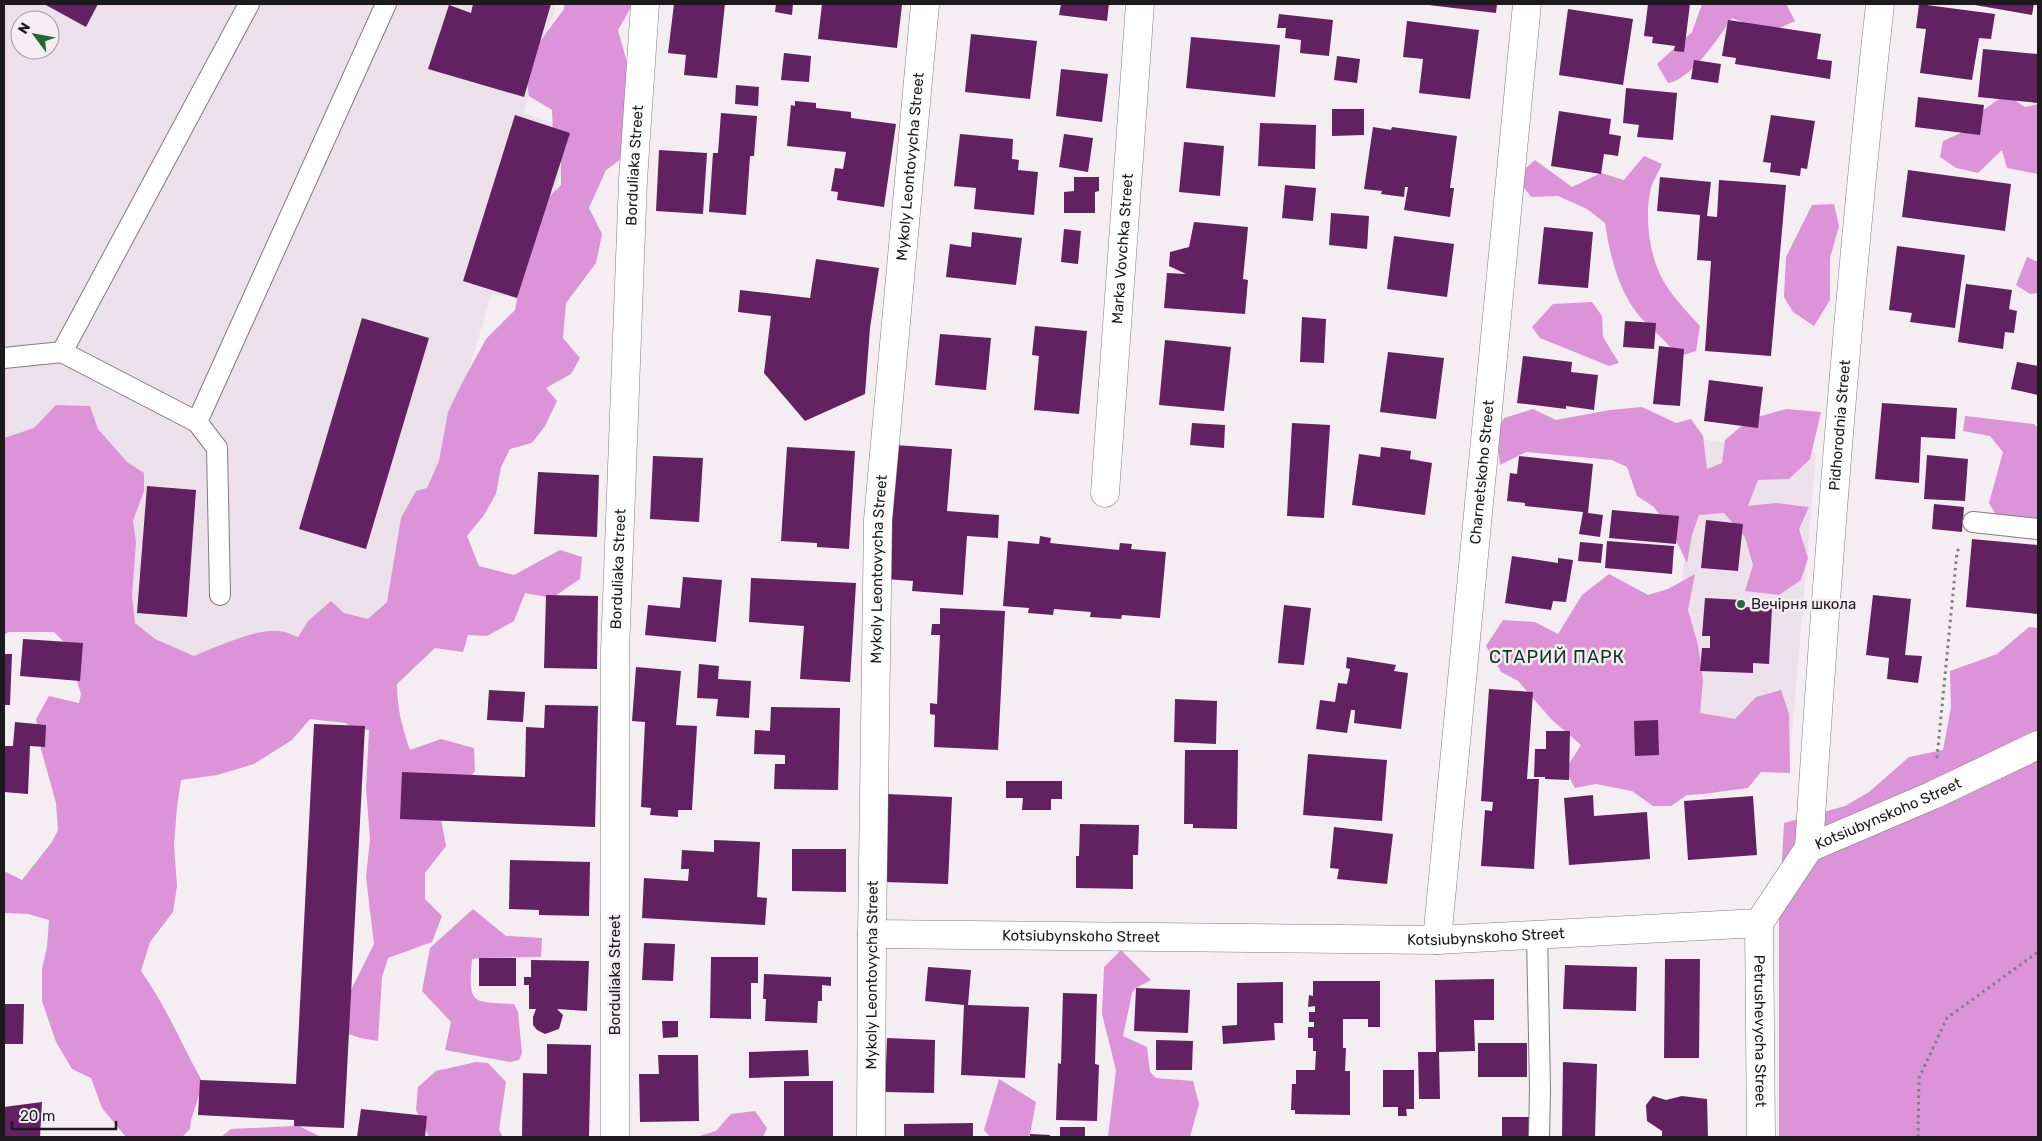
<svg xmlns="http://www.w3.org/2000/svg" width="2042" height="1141" font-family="Rubik,sans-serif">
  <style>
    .built { fill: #ece0ea; fill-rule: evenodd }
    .forest { fill: #dc93d8 }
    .building { fill: #622160 }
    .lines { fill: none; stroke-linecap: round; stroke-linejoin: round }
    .lane-casing { stroke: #807c80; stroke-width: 22 }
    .street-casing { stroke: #807c80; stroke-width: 29 }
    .path { stroke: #807c7f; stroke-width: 3; stroke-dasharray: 2.5 4; stroke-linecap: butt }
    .lane { stroke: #fff; stroke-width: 20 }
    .street { stroke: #fff; stroke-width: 28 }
    .poi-dot { fill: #236935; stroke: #f4eef3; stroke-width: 2 }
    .labels { text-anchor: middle; stroke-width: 5; stroke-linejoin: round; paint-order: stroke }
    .street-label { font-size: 15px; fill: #1c1a1c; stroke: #f4eef3 }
    .poi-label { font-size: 15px; fill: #1c1a1c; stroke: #f4eef3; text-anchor: start }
    .quarter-label { font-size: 18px; letter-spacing: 1px; fill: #093b18; stroke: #f4eef3 }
  </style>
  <rect width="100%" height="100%" fill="#f4eef3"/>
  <g class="built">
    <path d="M4,4H556L524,113L574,131L522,298L491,295L394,626L179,667L127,662L4,487ZM20,20H50V50H20Z"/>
    <path d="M1696,439L1816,453L1789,768L1665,756Z"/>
  </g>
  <g class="forest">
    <path d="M564,4H633L618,30L626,59L632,92L628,154L606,170L589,208L602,234L596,263L566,303L563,338L580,358L571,374L546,388L557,401L545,426L532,443L510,449L501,467L496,494L484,515L467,536L479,566L514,575L560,550L582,557L580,579L552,598L525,593L514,621L487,636L468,635L463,652L435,648L397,684C397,708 402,727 410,750L441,739L474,748L475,771L440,814L446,846L425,873V899L442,916L432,942L388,958L382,977L378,1041L360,1038L332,1028L374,944L366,877L370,839L366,788L369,730L350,727L346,723L310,719L292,740L254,764L217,775L181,780L177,807L174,845L177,886L173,912L150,942L141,971C166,1006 182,1045 203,1083L191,1120L190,1129L182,1137H126L102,1108L91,1078L72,1069L56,1042L42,1001V969L47,947L49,920L28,914L4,913V871L22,880L52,842L58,830L56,803L41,749L36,719L49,696L79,703L81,694L65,643L54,632H8L4,635V438L34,428L56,405L90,406L98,429L127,462L144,473V491L133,521L136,542L132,596L135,623L155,639L194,656C214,648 258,628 279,631C285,631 292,635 298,637L308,621L331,601L344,613L368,619L387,602L401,518L416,491L427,488L439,461L448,412L462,383L486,339L515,310L521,277L537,209L561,185V158L553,133L552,110L529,96L524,63L564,9Z"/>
    <path d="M1702,4H1786L1795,21L1769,33L1732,18C1719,37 1691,80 1668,83L1657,64L1692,32Z"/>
    <path d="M2006,94L2025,107L2038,104V174L2007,168L2002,150L1978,173L1956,168L1940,157L1943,141L1974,127L1979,113Z"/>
    <path d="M1644,156L1662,164C1659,172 1653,180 1651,188C1644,216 1649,257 1664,282C1674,298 1687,312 1700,326L1696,351L1677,357C1666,339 1656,334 1643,320C1619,295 1610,256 1605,223L1587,209L1558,196L1531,197L1516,177L1535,160L1572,187L1601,173L1624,180Z"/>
    <path d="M1834,204L1839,226L1830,258V300L1814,326L1793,312L1784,297L1786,257L1812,205Z"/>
    <path d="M2027,257L2038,262V293L2030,294L2016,285Z"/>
    <path d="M1592,302L1602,316L1603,337L1619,363L1609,366L1540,338L1532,327L1553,304Z"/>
    <path d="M1642,407L1676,423L1691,419L1703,436L1707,469L1722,463L1725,440L1750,419L1786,409L1821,412L1810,459L1789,479L1758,480L1748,506L1776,503L1809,507L1799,529L1808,558L1801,580L1779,595L1745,591L1753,565L1745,537L1724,513L1699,515L1692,535L1687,563L1674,536L1654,507L1637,496L1627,467L1612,460L1526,452L1500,465L1496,433L1504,418L1533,409L1556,420L1610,410Z"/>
    <path d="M1965,416L2034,424L2038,428V535L2006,532L1989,503L2003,452L1990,436L1963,431Z"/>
    <path d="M1609,574L1648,595L1668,589L1695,574L1688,610L1698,645L1703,680L1700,713L1735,719L1756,697L1781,690L1789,714L1790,773L1761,772L1748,788L1703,794L1687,795L1671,806H1653L1632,791L1596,784L1575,788L1565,770L1581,745L1552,720L1518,681L1501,672L1486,646L1503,620L1535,622L1558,634L1582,595Z"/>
    <path d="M2029,627L2038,628V1137H1779V916L1784,823L1845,806L1869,792L1909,757L1943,750L1951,707L1950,671L1997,654Z"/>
    <path d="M473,909L506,936L542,938L541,957L479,958L472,959C468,1005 471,1002 514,1004L518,1012L522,1053L519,1060L510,1062L445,1050L451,1022L422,991L430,948Z"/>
    <path d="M1121,950L1151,980L1136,988L1132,993L1123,1036L1147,1047L1150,1072L1156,1078L1193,1081L1199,1104L1190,1137H1108L1116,1070L1102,1014L1104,967Z"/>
    <path d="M476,1062L488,1063L506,1082L499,1130L503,1137H429L416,1110L418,1087L436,1071Z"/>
    <path d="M999,1079L1036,1102L1030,1134L1028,1137H990L984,1130Z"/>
    <path d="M755,1111L767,1128L763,1137H696L716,1131L731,1114Z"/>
    <path d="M294,1126H299L321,1137H221L231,1129Z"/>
  </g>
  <g class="building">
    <path d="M44,4H98L86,27Z"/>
    <path d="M473,4H551L524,97L428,69L449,5L471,13Z"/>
    <path d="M674,4H725L717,78L684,75L686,55L668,53Z"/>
    <path d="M776,4H793L792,15L775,12Z"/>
    <path d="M822,4L902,5L897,48L818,39Z"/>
    <path d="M1061,4H1109L1107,21L1059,15Z"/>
    <path d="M1420,4H1497L1496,13Z"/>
    <path d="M1648,4H1690L1684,52L1674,51L1675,46L1652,43L1653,37L1644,36Z"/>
    <path d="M1919,4L1995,14L1991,39L1979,38L1972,80L1920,73L1926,29L1916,28Z"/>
    <path d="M1969,4H2034L2032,15Z"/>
    <path d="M1568,9L1633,19L1623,85L1559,75Z"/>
    <path d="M1279,14L1333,20L1329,56L1300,53L1301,40L1285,38L1286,28H1277Z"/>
    <path d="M1728,20L1821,34L1817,59L1832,61L1830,79L1735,64L1736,58L1722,56Z"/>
    <path d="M1407,21L1479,30L1470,99L1419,93L1423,59L1403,57Z"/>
    <path d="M971,34L1037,41L1030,99L965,92Z"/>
    <path d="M1191,37L1280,45L1275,97L1186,88Z"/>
    <path d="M1983,49L2038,54V103L1978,97Z"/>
    <path d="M784,53L811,56L809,82L781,80Z"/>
    <path d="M1337,56L1360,59L1357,83L1334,80Z"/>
    <path d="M1694,60L1721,64L1718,83L1691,79Z"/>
    <path d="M1061,69L1108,74L1102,122L1056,116Z"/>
    <path d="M736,85L759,87L758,106L735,104Z"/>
    <path d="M1626,88L1677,93L1673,140L1637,137L1639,125L1623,123Z"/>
    <path d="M1918,97L1984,105L1980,135L1915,127Z"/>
    <path d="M795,101L816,103V108L851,112V118L896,124L884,207L837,200L838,192L831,191L835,168L843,169L846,152L787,146L791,105L795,106Z"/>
    <path d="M1332,109H1364V135L1332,136Z"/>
    <path d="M1559,111L1611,119L1609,134L1621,136L1618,156L1604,154L1601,174L1551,166Z"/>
    <path d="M721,113L757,116L754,156H750L746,215L709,212L713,153H718Z"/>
    <path d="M515,115L570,133L517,298L463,281Z"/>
    <path d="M1771,115L1815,121L1807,169L1801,168L1800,176L1770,172L1771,163L1763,162Z"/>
    <path d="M1260,123L1316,125L1315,169L1258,166Z"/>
    <path d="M1373,127L1391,130L1392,127L1457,136L1450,188H1454L1450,217L1404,210L1408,187H1405L1404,197L1381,194L1382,191L1364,189Z"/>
    <path d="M960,134L1013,139L1012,159L1019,160L1018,170L1038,172L1034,215L974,209L976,188L954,186Z"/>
    <path d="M1064,134L1093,138L1088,172L1059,167Z"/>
    <path d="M1184,142L1224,146L1220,196L1179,192Z"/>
    <path d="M659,150L707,153L703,214L656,211Z"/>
    <path d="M1908,170L2011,184L2005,231L1902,217Z"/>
    <path d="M1074,177H1099V191L1095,192V213H1064V192L1074,191Z"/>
    <path d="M1660,177L1711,182L1707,216L1717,217L1719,180L1786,185L1771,356L1705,351L1711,261L1697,260L1700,215L1657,211Z"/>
    <path d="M1285,185L1316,188L1313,221L1282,218Z"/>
    <path d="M1331,213L1369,216L1367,249L1329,245Z"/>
    <path d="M1194,222L1248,227L1243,279L1248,280L1245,314L1164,308L1167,273L1186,274L1169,266L1170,252L1189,247Z"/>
    <path d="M1544,227L1593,232L1588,288L1538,284Z"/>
    <path d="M1064,229L1081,231L1078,264L1061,262Z"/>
    <path d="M972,232L1022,238L1016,285L946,277L950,244L971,247Z"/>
    <path d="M1394,236L1454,244L1447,297L1387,289Z"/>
    <path d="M1897,246L1965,255L1955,328L1910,322L1912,313L1889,310Z"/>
    <path d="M816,259L879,268L870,328L865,394L805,421L764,373L771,316L738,312L740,290L810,298Z"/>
    <path d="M1966,284L2012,290L2009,309L2017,311L2014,333L2005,332L2003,349L1958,342Z"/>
    <path d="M1302,317L1326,319L1324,363L1300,362Z"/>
    <path d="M362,318L429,338L366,549L299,529Z"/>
    <path d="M1625,321L1656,323L1654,349L1623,347Z"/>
    <path d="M1035,326L1087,331L1079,414L1034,410L1039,356L1032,355Z"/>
    <path d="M940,334L991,338L986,390L935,385Z"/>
    <path d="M1165,340L1231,347L1224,411L1159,405Z"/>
    <path d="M1659,346L1684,349L1680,406L1653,404Z"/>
    <path d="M1388,352L1444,358L1436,419L1380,412Z"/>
    <path d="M1523,356L1572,362L1571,372L1598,375L1594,410L1566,406V409L1517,403Z"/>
    <path d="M2017,362L2038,366V395L2011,389Z"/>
    <path d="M1709,380L1763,387L1758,428L1704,421Z"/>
    <path d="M1882,403L1957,408L1955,439L1921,437L1919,483L1875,479Z"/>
    <path d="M1192,423L1225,425L1224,448L1190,445Z"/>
    <path d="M1292,423L1330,425L1324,518L1287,516Z"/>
    <path d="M895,445L952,449L947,511L999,515L998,538L967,536L963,595L912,591L913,581L885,579Z"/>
    <path d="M787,447L855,451L849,549L817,547V543L781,541Z"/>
    <path d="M1381,447L1411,451L1410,459L1432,463L1425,515L1352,505L1359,454L1380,457Z"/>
    <path d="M1927,455L1968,459L1965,501L1924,499Z"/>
    <path d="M653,456L703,458L699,522L650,519Z"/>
    <path d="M1519,456L1593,464L1588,513L1603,515L1600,537L1579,534L1583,512L1525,506V503L1507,501L1510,473L1517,474Z"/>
    <path d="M538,472L599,475L597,537L534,534Z"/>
    <path d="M147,486L196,490L187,617L137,613Z"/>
    <path d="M1934,504L1964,507L1962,532L1932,529Z"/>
    <path d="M1612,510L1679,516L1676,544L1609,538Z"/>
    <path d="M1706,520L1743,524L1738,571L1701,568Z"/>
    <path d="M1040,536L1051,538L1050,543L1119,550L1120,543L1132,544L1131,549L1166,552L1160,618L1122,615L1121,619L1090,617L1091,612L1054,609L1053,615L1028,613L1029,608L1003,606L1008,541L1039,544Z"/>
    <path d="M1972,539L2038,545V614L1966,607Z"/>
    <path d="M1607,541L1674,546L1672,574L1605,568Z"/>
    <path d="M1580,542L1603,544L1601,563L1578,561Z"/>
    <path d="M1512,556L1558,563V558L1573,560L1566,602L1553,601L1551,610L1505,603Z"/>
    <path d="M683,577L722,580L716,642L645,635L648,605L680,608Z"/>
    <path d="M751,578L856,583L850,682L800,679L804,626L749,622Z"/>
    <path d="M546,595L598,596L597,669L544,668Z"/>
    <path d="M1873,595L1911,599L1905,655L1922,656L1918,683L1887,679L1889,658L1866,655Z"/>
    <path d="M1705,598L1743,600L1742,607L1772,608L1769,664L1753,663V673L1700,671L1702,648H1710V636H1702Z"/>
    <path d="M1284,605L1311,608L1304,665L1278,663Z"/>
    <path d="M940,608L1005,611L998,750L934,747L935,715L930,714V703L937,704L940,635H931L932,624H940Z"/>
    <path d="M23,639L83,643L80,681L20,676Z"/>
    <path d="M4,654H12L10,705H4Z"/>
    <path d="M1347,657L1396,665L1394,671L1408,673L1401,729L1354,723L1355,710H1351L1347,733L1316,729L1320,700L1335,702L1338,683L1347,684L1350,669L1346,668Z"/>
    <path d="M699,664L719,666L718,679L751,681L749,718L716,716L718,699L697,698Z"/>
    <path d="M636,667L681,671L676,725L697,726L692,810H678V817L650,815L651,808L641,807L645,722L632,721Z"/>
    <path d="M1489,689L1533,692L1527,779H1539L1534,869L1481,866L1485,810L1492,811L1493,802L1481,801Z"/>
    <path d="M489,690L525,692L523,722L487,720Z"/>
    <path d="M1175,699L1217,701L1216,744L1174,742Z"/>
    <path d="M545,705L598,706L595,827L400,819L402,772L525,777L526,727L544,728Z"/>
    <path d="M771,707L840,708L838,790L774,789L775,764H785V755L754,754L755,730L770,731Z"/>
    <path d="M1658,720L1659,755L1635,756L1634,721Z"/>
    <path d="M15,722L46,725L45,747L30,746L28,794L4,792L5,746H13Z"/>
    <path d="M314,724L365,726L344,1128L294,1126V1120L198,1115L200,1080L296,1084Z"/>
    <path d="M1546,731H1570L1569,780L1545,779V777H1534L1535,749H1546Z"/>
    <path d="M1185,750H1238L1237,829L1193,828V824H1184Z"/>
    <path d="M1308,754L1387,760L1382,821L1303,815Z"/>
    <path d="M1006,781H1062V799H1051V810H1022L1023,798H1006Z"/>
    <path d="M887,794L952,797L948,884L884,882Z"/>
    <path d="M1593,795L1594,816L1647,812L1650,859L1569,865L1564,798Z"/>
    <path d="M1753,796L1757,855L1688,860L1684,801Z"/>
    <path d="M1080,824L1139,825L1138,855H1133V889L1076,888V856H1079Z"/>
    <path d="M1334,827L1393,834L1387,884L1337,879L1339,869L1330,868Z"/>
    <path d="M714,840L760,842L757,897L767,898L765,925L642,918L644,878L688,881L689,869H681L682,850L714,852Z"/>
    <path d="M792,849H846V892L792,891Z"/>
    <path d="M510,860L590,862L589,916L539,915V910L509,909Z"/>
    <path d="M644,943L675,944L673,981L642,980Z"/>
    <path d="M711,957H758V983H751V1019L710,1018Z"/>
    <rect x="479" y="958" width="37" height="28"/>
    <path d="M1665,959H1700L1699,1058H1664Z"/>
    <path d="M531,960L589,961L587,1011L557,1009L563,1015L559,1029L545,1034L537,1030L533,1025V1017L536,1009H529V985H524V977H531Z"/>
    <path d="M1565,965L1637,967L1636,1011L1563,1009Z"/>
    <path d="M928,967L971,970L968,1005L1029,1007L1025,1078L961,1075L964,1005L925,1001Z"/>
    <path d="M764,974L831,977V986L822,985V1001H818L817,1023L765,1021L766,999H763Z"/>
    <path d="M1494,979V1020H1474L1475,1051L1439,1052L1440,1099H1419L1418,1052H1436L1435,980Z"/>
    <path d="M1313,981H1380V1027H1368V1019H1343V1048H1346L1345,1071H1350V1115L1295,1114V1110H1291L1292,1084H1296V1070H1315L1316,1051H1313V1038H1308V1027H1314V1022H1309V1012H1315V1006L1308,1007L1309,995L1313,996Z"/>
    <path d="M1283,982V1023H1274L1275,1040L1223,1044L1222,1026L1237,1025V983Z"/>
    <path d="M1136,988L1190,990L1188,1033L1134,1031Z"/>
    <path d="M1063,993L1097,994L1095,1064L1099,1065L1097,1121L1056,1120L1058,1063L1061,1064Z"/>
    <path d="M4,1004H24L23,1044H4Z"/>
    <path d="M662,1021H678V1037L663,1038Z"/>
    <path d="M887,1038L935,1040L934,1093L885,1092Z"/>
    <path d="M1156,1040L1193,1041L1192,1070H1156Z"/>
    <rect x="1478" y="1043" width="49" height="34"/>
    <path d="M547,1044L591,1045L589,1137H522L523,1073L547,1074Z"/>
    <path d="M808,1050L809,1076L749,1078V1052Z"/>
    <path d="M658,1055H698L699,1121L640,1122L639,1074H659Z"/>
    <path d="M1563,1062L1597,1064L1595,1137H1562Z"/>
    <path d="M1383,1070H1414V1109H1406L1407,1116H1398V1107H1383Z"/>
    <rect x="784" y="1081" width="49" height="56"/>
    <path d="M1653,1096L1666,1100L1682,1096L1707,1099L1708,1137H1662V1131L1647,1121L1646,1105Z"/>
    <path d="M42,1102L40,1137H4V1107Z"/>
    <path d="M361,1109L427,1116L425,1137H357Z"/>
    <rect x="1502" y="1117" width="27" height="20"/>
    <path d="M973,1123V1137H904V1124Z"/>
    <rect x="1060" y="1127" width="25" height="10"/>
    <path d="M1030,1134L1050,1135V1137H1030Z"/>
  </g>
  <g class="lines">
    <g class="lane-casing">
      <g id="lane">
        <path d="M62,352L197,422L217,448L220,595"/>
        <path d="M4,358L62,352L249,4"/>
        <path d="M197,422L386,4"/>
        <path d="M1973,522L2038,529"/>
        <path d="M1537,934L1540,1089L1539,1137"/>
      </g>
    </g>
    <g class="street-casing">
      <g id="street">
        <path id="s1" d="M1105,493L1140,4"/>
        <path id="s2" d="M1809,848C1827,566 1849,284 1880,4"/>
        <path id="s3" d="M1759,923L1761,1137"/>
        <path id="s4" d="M872,934L1437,940L1759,923L1809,848L1933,795L2038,745"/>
        <path id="s5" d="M1437,940L1527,4"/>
        <path id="s6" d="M615,1137V651L633,180L645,4"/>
        <path id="s7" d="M871,1137L872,934L878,520L925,4"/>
      </g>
    </g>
    <g class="path">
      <path d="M1937,758L1957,552L1960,546"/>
      <path d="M1918,1137L1919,1078L1947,1018L2038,952"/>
    </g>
    <use href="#lane" class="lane"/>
    <use href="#street" class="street"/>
  </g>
  <circle class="poi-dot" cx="1741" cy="604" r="5"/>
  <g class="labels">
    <g class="street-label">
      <text dy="5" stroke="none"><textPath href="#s6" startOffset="972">Borduliaka Street</textPath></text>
      <text dy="5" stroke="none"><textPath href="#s7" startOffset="972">Mykoly Leontovycha Street</textPath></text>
      <text dy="5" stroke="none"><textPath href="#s1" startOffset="245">Marka Vovchka Street</textPath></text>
      <text dy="5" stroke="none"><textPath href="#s2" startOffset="424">Pidhorodnia Street</textPath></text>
      <text dy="5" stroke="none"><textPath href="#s5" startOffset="470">Charnetskoho Street</textPath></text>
      <text dy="5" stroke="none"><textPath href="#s6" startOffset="568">Borduliaka Street</textPath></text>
      <text dy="5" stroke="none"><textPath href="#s7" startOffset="568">Mykoly Leontovycha Street</textPath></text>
      <text dy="5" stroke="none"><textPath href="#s4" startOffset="1064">Kotsiubynskoho Street</textPath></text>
      <text dy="5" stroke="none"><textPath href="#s4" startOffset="209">Kotsiubynskoho Street</textPath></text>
      <text dy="5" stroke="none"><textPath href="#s4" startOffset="614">Kotsiubynskoho Street</textPath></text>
      <text dy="5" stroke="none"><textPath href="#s7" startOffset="162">Mykoly Leontovycha Street</textPath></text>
      <text transform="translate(615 975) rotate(-90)" y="5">Borduliaka Street</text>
      <text dy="5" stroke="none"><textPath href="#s3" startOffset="108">Petrushevycha Street</textPath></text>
    </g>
    <g class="poi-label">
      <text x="1751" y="609">Вечірня школа</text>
    </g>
    <g class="quarter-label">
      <text x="1557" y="663">СТАРИЙ ПАРК</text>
    </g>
  </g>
  <rect width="2042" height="1141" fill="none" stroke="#1c1a1c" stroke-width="10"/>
  <g transform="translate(35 35) rotate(302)"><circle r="24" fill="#f4eef3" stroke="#9e999d"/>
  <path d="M0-4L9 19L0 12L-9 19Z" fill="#236935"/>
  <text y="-8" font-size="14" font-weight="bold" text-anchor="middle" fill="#1c1a1c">N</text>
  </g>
  <path d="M12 1121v8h104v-8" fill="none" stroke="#1c1a1c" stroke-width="2.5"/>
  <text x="20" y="1121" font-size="15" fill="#1c1a1c" stroke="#f4eef3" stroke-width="4" paint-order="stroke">20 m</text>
</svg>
